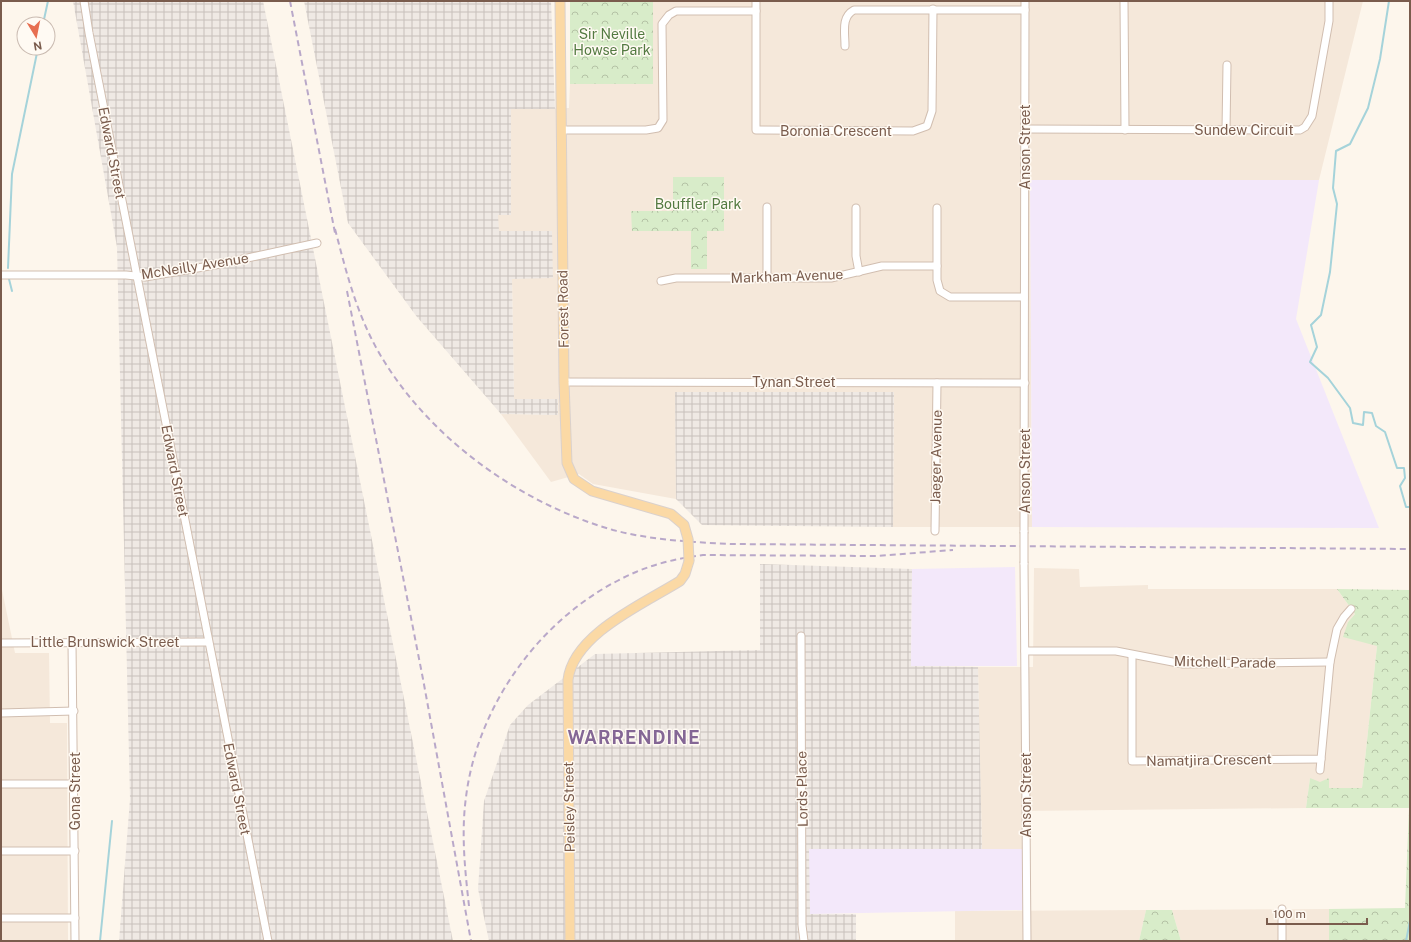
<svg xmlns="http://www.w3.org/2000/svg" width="1411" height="942" font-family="'Public Sans',sans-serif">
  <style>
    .residential { fill: #f5e8da }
    .industrial { fill: url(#industrial-grid) }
    .education { fill: #f3e8fa }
    .park { fill: url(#park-crowns) }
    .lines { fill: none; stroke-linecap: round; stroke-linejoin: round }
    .stream { stroke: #a5d3da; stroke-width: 2 }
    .minor-casing { stroke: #d1beb0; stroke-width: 9 }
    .major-casing { stroke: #dad1cd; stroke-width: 11 }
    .minor { stroke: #fff; stroke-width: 7 }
    .major { stroke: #fbd9a5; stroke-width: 9 }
    .rail { stroke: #b9a8c9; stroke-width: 2; stroke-dasharray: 6 4; stroke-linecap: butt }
    .minor-bridge-casing { stroke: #d1beb0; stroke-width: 9; stroke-linecap: butt }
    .major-bridge-casing { stroke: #dad1cd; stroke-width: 11; stroke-linecap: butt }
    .minor-bridge { stroke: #fff; stroke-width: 7 }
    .major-bridge { stroke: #fbd9a5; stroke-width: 9 }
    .labels { text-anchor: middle; stroke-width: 3; stroke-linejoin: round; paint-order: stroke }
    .park-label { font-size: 14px; fill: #537a41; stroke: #fffaf3 }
    .street-label { font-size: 14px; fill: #7a5c4d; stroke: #fffaf3 }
    .district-label { font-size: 18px; font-weight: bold; letter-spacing: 1px; fill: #846695; stroke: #fffaf3 }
  </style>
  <defs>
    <pattern id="industrial-grid" width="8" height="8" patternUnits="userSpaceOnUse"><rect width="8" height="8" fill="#efe9e4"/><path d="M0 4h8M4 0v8" fill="none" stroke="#c7c0bb"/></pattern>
    <pattern id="park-crowns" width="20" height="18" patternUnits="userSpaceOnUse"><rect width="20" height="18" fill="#d8ecc9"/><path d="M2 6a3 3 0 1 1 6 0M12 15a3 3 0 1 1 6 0" fill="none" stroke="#b4c2a5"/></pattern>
  </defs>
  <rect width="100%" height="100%" fill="#fdf6ec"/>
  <g class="residential">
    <path d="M653,1H1363L1319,180H1030L1032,527H893L894,393L675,392L676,499L593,484L579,474L551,482L501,414L558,415V399H514L512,279L552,231H498V215H511V109L569,108L570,84H653Z"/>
    <path d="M1034,568L1079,569L1080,587L1148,585V589H1337L1355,614L1348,622L1377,646L1362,788H1329L1325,782H1315L1310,778L1306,808L1021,811L1022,849L982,850L978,667H1033Z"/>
    <path d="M1,585L15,653H49L50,723H67L68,941H1Z"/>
    <path d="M1329,909V941H1181L1172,910Z"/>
    <path d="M1146,910L1139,941H955V911Z"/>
  </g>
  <g class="industrial">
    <path d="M73,1H263L453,941H119L130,799L117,247Z"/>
    <path d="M304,1H551L555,109H511V215H498L499,231H552L553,278L512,279L514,399H558V415L501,414L417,317L348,223Z"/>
    <path d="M675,392H894L893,527L702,525L676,499Z"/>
    <path d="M760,564L912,569L911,666L978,667L982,850L810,849V914H856V941H489L478,889L484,801L510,725L528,705L595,654L760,650Z"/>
  </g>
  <g class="education">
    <path d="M1030,180H1319L1296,319L1379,528L1032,527Z"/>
    <path d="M1015,567L1017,666H911L912,569Z"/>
    <path d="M809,849H1022L1023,910L810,914Z"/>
  </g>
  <g class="park">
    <rect x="570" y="1" width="83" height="83"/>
    <path d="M673,177H724V231H707V269H691V231H632L631,211H673Z"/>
    <path d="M1337,589L1410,590V941H1329V909L1405,908L1409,808H1306L1310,778L1320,782L1329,778V788H1362L1377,646L1343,637L1348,622L1355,614Z"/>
    <path d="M1146,910H1172L1181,941H1139Z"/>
  </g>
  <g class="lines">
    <g class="stream">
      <path d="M1389,1L1380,59L1368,108L1350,144L1336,151L1333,188L1337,204L1330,272L1321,315L1311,325L1317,347L1310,362L1328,378L1350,408L1353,423L1363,425L1364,412L1372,413L1376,426L1385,432L1397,468H1404L1405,478L1400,486L1406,507H1410"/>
      <path d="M43,24L48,1"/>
      <path d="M8,268L12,174L38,48"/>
      <path d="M9,279L12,291"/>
      <path d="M100,941L112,821"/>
      <path d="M1406,941L1410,921"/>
    </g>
    <g class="minor-casing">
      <g id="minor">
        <path d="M84,1L89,33L268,941"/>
        <path d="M756,1V130L913,131L927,126L932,111L933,9"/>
        <path d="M1124,1L1125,130"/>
        <path d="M845,46C845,32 841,17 854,10H1025"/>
        <path d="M1025,129L1300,130L1305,127L1312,116L1329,21V1"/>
        <path d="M562,130H646L658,128L663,120L662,24L669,15L676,11H756"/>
        <path d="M1226,130L1227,65"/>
        <path d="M767,207V278"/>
        <path d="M856,208V256L859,272"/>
        <path d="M937,208V280L940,291L950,297H1024"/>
        <path d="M1,275H126L145,277L215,265L317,243"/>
        <path d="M661,281L676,278H831L882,266H937"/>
        <path d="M564,382L1025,383"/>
        <path d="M935,531L937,383"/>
        <path d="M1024,532L1025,1"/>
        <path d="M1024,563L1027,941"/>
        <path d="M801,636L802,925L804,941"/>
        <path d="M72,642L75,941"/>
        <path d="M1,643L208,642"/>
        <path d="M1025,651H1116L1183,664L1330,662"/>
        <path d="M1132,655V761L1321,759L1330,662L1337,629L1344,617L1351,609"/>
        <path d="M1,713L74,711"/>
        <path d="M1320,770L1321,759"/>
        <path d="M1,784H75"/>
        <path d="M1,851H75"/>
        <path d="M1282,909V941"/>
        <path d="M1,918H75"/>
      </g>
    </g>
    <g class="major-casing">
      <g id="major">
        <path d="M560,1L564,382L567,463L574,479L592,491L671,514L684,525L688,539"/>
        <path d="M570,941L568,680C573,634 645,603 680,581L685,574L689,561"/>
      </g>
    </g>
    <use href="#minor" class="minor"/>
    <use href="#major" class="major"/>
    <g class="rail">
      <path d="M290,1L335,233"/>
      <path d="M335,229C346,271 356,312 378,351C427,437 519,503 613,530C651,540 691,542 730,544L1410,549"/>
      <path d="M347,291L423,679L471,941"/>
      <path d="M469,906C465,870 461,834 466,797C478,701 546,610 636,572C657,563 680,558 703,555L876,556L953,550"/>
    </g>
    <g class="minor-bridge-casing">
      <path id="minor-bridge" d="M1024,532V563"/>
    </g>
    <g class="major-bridge-casing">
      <path id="major-bridge" d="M688,539L689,561"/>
    </g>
    <use href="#minor-bridge" class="minor-bridge"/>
    <use href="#major-bridge" class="major-bridge"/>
  </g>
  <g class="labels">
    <g class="park-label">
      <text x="612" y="39">Sir Neville<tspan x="612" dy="16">Howse Park</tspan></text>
      <text x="698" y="209">Bouffler Park</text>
    </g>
    <g class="street-label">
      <text x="1244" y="135">Sundew Circuit</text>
      <text x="836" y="136">Boronia Crescent</text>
      <text transform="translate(1025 147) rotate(-90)" y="5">Anson Street</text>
      <text transform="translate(112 153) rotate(79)" y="5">Edward Street</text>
      <text transform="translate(195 266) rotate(-9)" y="5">McNeilly Avenue</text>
      <text transform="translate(787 276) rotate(-2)" y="5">Markham Avenue</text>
      <text transform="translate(563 309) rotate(-91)" y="5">Forest Road</text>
      <text x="794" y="387">Tynan Street</text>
      <text transform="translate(936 457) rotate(-89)" y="5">Jaeger Avenue</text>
      <text transform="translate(175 471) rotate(79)" y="5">Edward Street</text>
      <text transform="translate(1025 471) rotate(-90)" y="5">Anson Street</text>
      <text x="105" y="647">Little Brunswick Street</text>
      <text transform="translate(1225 662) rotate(1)" y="5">Mitchell Parade</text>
      <text transform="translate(1209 760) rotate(-1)" y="5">Namatjira Crescent</text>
      <text transform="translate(237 789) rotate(79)" y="5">Edward Street</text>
      <text transform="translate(802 789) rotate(-91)" y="5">Lords Place</text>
      <text transform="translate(75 791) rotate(-90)" y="5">Gona Street</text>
      <text transform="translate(1026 795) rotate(-90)" y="5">Anson Street</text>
      <text transform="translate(569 807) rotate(-91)" y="5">Peisley Street</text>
    </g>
    <g class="district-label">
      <text x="634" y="744">WARRENDINE</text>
    </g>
  </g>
  <rect width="1411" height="942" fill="none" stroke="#7a5c4d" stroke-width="4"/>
  <g transform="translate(36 36) rotate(170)"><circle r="19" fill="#fffaf3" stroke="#cabbb1"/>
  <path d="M0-3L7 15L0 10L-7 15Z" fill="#e76f51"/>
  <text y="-6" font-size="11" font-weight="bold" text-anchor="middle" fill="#7a5c4d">N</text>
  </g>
  <path d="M1267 918v6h100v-6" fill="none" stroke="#7a5c4d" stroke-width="2"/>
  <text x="1273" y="918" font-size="12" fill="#7a5c4d" stroke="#fffaf3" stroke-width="3" paint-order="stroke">100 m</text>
</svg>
